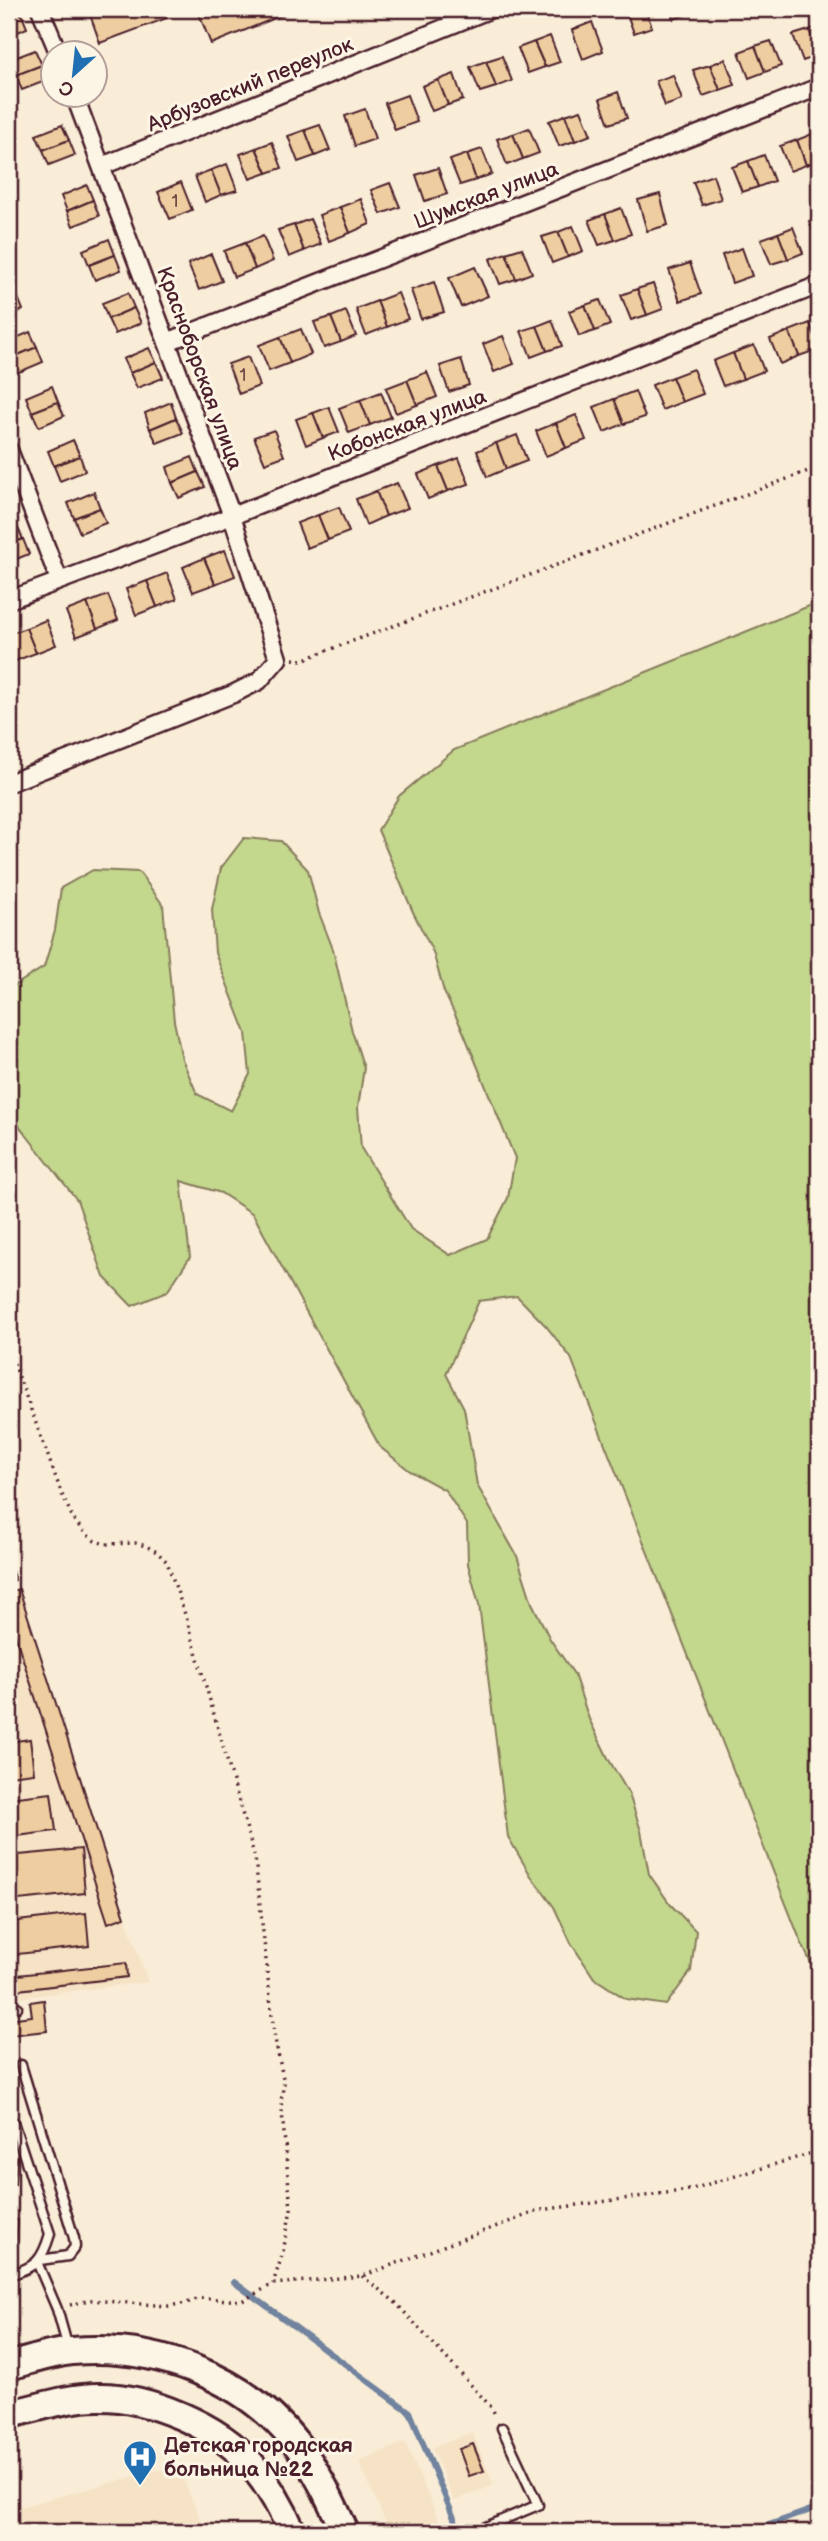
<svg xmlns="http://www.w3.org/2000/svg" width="828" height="2541" font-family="'Balsamiq Sans',sans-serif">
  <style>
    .built { fill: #f6e3c6 }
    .green { fill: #c3d78d; stroke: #867b5c; stroke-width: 2 }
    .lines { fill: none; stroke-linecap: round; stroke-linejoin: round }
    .stream { stroke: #71839e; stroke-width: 6 }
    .building { fill: #eecda0; stroke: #4a1f2b; stroke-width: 2 }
    .lane-casing { stroke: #4a1f2b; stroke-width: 13 }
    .street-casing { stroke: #4a1f2b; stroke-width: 21 }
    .primary-casing { stroke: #4a1f2b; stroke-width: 32 }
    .path { stroke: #4a1f2b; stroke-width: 3.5; stroke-dasharray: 2 5; stroke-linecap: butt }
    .lane { stroke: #fcf5e5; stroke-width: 8 }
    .street { stroke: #fcf5e5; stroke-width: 16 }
    .primary { stroke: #fcf5e5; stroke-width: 26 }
    .labels { text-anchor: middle; stroke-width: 6; stroke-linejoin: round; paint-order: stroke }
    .number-label { font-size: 18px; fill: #734a48 }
    .street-label { font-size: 21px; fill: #4a1f2b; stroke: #fcf5e5 }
    .poi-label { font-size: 21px; font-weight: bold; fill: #4a1f2b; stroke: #fcf5e5; text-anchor: start }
  </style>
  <rect width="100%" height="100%" fill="#f9edd7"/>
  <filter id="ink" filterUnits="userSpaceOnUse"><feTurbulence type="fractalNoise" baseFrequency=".0143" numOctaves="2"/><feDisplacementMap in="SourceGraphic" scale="14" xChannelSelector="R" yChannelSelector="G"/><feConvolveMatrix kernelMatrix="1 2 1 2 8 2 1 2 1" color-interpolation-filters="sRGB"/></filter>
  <g filter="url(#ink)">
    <g class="built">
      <path d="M9,1579L148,1982L9,1999Z"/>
      <path d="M472,2432L494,2485L454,2501L432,2448Z"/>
      <path d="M405,2442L444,2532H390L359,2462Z"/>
      <path d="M177,2465L206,2532H9V2510Z"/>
    </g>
    <path class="green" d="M819,602V1980L801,1942L571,1358L546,1326L517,1296L479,1301L446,1374L464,1408L477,1485L517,1556L532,1603L550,1639L574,1674L589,1719L609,1760L629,1794L641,1831L649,1874L670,1904L696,1931L691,1971L666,2005L626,1999L594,1978L571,1943L554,1907L531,1876L508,1837L479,1605L468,1564L467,1524L445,1490L410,1471L380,1447L253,1214L221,1193L181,1181L190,1257L167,1292L132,1306L104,1277L77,1200L9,1113V989L44,967L55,930L61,888L93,870L139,872L163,905L174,1021L182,1059L197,1094L231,1111L250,1074L246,1033L215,953L212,909L221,868L244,838L281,841L308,870L319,913L333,949L352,1031L364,1068L358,1107L361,1148L411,1229L450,1255L487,1239L508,1198L515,1158L463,1031L444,992L433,952L413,912L378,830L399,796L454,750Z"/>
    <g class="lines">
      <g class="stream">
        <path d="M234,2282L410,2412L456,2523"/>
        <path d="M750,2532L819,2507"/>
      </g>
    </g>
    <g class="building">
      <path d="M9,9H19L21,13L9,18Z"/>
      <path d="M98,9H163L167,18L100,43L89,12Z"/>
      <path d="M197,9H295V10L211,44Z"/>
      <path d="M625,9H645L652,27L634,33Z"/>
      <path d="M670,9H689L691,13L674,19Z"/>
      <path d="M21,13L27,28L9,36V18Z"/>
      <path d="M592,22L603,51L583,59L572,30Z"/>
      <path d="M819,26V55L809,30Z"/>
      <path d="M809,30L819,55L803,61L793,35Z"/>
      <path d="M550,36L560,62L545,67L534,42Z"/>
      <path d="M771,41L781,66L765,72L755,46Z"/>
      <path d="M534,42L545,67L528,73L518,48Z"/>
      <path d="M755,46L765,72L749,78L739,52Z"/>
      <path d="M35,50L42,65L16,75L9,60Z"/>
      <path d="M502,56L512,81L496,87L486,61Z"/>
      <path d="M725,59L735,85L720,90L710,65Z"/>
      <path d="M486,61L496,87L480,92L470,67Z"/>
      <path d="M42,65L48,80L22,90L16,75Z"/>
      <path d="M710,65L720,90L703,96L693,70Z"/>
      <path d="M454,74L463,100L448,105L438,80Z"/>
      <path d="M673,75L682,100L665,106L656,81Z"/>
      <path d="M438,80L448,105L432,111L422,86Z"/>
      <path d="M618,92L627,118L609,124L600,99Z"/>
      <path d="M407,95L417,122L395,130L385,103Z"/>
      <path d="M365,109L375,139L355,146L345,116Z"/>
      <path d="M581,110L591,135L575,141L565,115Z"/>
      <path d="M565,115L575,141L559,146L549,121Z"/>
      <path d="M62,125L69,140L43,150L36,135Z"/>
      <path d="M320,125L330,150L315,156L305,130Z"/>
      <path d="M529,128L539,153L523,159L513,134Z"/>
      <path d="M305,130L315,156L298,162L288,136Z"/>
      <path d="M513,134L523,159L507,165L497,139Z"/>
      <path d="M812,134L819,153V161L806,165L797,140Z"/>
      <path d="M69,140L75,155L49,165L43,150Z"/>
      <path d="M797,140L806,165L790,171L780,146Z"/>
      <path d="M272,142L282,168L267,173L256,148Z"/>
      <path d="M256,148L267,173L250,179L240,154Z"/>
      <path d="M482,149L492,174L476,180L467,154Z"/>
      <path d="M467,154L476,180L460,185L450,160Z"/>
      <path d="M764,155L774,181L758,187L748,161Z"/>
      <path d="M748,161L758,187L742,192L732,167Z"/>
      <path d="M227,164L237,190L221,195L211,170Z"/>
      <path d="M438,168L447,194L425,201L416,175Z"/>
      <path d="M211,170L221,195L205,202L195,176Z"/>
      <path d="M713,175L721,199L702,205L693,182Z"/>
      <path d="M181,182L192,210L170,219L158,192Z"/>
      <path d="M390,183L400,207L381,214L371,190Z"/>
      <path d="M87,185L93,200L67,211L61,196Z"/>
      <path d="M660,194L668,225L647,231L638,200Z"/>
      <path d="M361,199L370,224L350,233L340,207Z"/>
      <path d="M93,200L99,216L73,226L67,211Z"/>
      <path d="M340,207L350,233L329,241L319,215Z"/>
      <path d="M621,208L631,234L615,240L605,214Z"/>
      <path d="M605,214L615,240L599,245L589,220Z"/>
      <path d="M819,217V247L809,221Z"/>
      <path d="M310,219L321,244L304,251L294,225Z"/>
      <path d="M294,225L304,251L289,257L278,230Z"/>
      <path d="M573,226L583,251L568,257L558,232Z"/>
      <path d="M793,227L803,253L788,259L778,233Z"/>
      <path d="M558,232L568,257L552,263L542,237Z"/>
      <path d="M778,233L788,259L771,264L761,239Z"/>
      <path d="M263,236L273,261L255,269L245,243Z"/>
      <path d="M109,239L115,255L89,265L83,250Z"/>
      <path d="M245,243L255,269L234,277L224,251Z"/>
      <path d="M522,248L532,273L516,279L506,253Z"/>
      <path d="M742,248L752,276L732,283L722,255Z"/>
      <path d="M506,253L516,279L500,284L490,259Z"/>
      <path d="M211,254L222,281L199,290L188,264Z"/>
      <path d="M115,255L121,270L95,280L89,265Z"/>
      <path d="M690,263L701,294L680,301L669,270Z"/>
      <path d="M475,267L488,296L461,307L449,278Z"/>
      <path d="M11,280L17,295L9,299V281Z"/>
      <path d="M434,282L444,312L421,319L411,290Z"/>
      <path d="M653,284L663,309L647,315L637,289Z"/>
      <path d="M637,289L647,315L631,320L621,295Z"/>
      <path d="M128,293L134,308L108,319L102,303Z"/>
      <path d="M398,293L408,319L387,327L377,301Z"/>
      <path d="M17,295L23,310L9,316V299Z"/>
      <path d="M600,300L610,325L595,331L585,305Z"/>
      <path d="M377,301L387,327L366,335L356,309Z"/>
      <path d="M585,305L595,331L579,336L569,311Z"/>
      <path d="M134,308L141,323L115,334L108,319Z"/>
      <path d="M346,311L356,336L341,342L331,317Z"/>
      <path d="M331,317L341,342L324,348L314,322Z"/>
      <path d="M552,320L562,346L547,351L537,326Z"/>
      <path d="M810,323L819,349L799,356L789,331Z"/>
      <path d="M537,326L547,351L531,357L521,331Z"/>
      <path d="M301,329L311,354L290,363L280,337Z"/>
      <path d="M789,331L799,356L780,364L770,339Z"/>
      <path d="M30,332L37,347L11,358L9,341Z"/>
      <path d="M503,336L514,364L494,372L483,344Z"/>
      <path d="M280,337L290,363L269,371L259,345Z"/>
      <path d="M754,345L764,371L743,379L733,353Z"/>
      <path d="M37,347L43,362L17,373L11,358Z"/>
      <path d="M149,348L156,362L130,373L123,359Z"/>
      <path d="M733,353L743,379L723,386L713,361Z"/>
      <path d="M248,357L259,386L239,394L228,364Z"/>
      <path d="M461,359L469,385L449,392L440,366Z"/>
      <path d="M156,362L163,378L137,388L130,373Z"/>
      <path d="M693,369L703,394L682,402L672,377Z"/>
      <path d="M427,372L437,397L417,405L407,380Z"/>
      <path d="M672,377L682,402L662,410L652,385Z"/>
      <path d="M407,380L417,405L396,413L386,388Z"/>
      <path d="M52,386L58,402L32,412L26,397Z"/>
      <path d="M635,391L645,417L624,424L614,399Z"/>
      <path d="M381,392L391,417L370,425L360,400Z"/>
      <path d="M614,399L624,424L604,432L594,407Z"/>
      <path d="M360,400L370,425L349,433L339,408Z"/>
      <path d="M58,402L64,416L39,427L32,412Z"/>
      <path d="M171,402L176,418L150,429L145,413Z"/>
      <path d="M329,407L339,432L323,438L313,413Z"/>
      <path d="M313,413L323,438L306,445L296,419Z"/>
      <path d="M576,415L586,440L566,448L556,423Z"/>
      <path d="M176,418L183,433L157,443L150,429Z"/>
      <path d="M556,423L566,448L546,456L536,431Z"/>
      <path d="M274,430L284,456L265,463L254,437Z"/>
      <path d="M517,435L527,461L506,469L496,443Z"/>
      <path d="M73,440L80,456L54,466L48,451Z"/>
      <path d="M496,443L506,469L487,477L477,451Z"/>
      <path d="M80,456L85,471L60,481L54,466Z"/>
      <path d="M192,457L198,472L172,483L167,467Z"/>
      <path d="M459,458L469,484L448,491L438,466Z"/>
      <path d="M438,466L448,491L428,499L418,474Z"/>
      <path d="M198,472L205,487L179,498L172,483Z"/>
      <path d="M397,483L408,508L386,516L376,491Z"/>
      <path d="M376,491L386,516L366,525L356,499Z"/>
      <path d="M94,492L100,508L74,518L68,503Z"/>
      <path d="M339,507L349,532L328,540L318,515Z"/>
      <path d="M100,508L106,523L80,533L74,518Z"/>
      <path d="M318,515L328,540L307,548L297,523Z"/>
      <path d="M16,524L23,539L9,545V527Z"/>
      <path d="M23,539L29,554L9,562V545Z"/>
      <path d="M225,550L235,576L215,584L204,558Z"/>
      <path d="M204,558L215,584L193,592L183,567Z"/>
      <path d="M167,573L177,599L157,607L147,581Z"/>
      <path d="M147,581L157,607L136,615L126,589Z"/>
      <path d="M108,595L118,620L97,629L87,603Z"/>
      <path d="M87,603L97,629L76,637L66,611Z"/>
      <path d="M46,620L56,645L36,653L26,628Z"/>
      <path d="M26,628L36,653L15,661L9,646V634Z"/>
      <path d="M9,1564L15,1580L9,1583Z"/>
      <path d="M19,1589L125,1917L108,1923L9,1616V1592Z"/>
      <path d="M30,1739L34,1773L9,1776V1742Z"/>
      <path d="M51,1793L56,1831L9,1837V1798Z"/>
      <path d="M81,1849L85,1893L9,1901V1856Z"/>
      <path d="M86,1913L89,1946L9,1955V1922Z"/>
      <path d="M126,1963L127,1977L9,1991V1976Z"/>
      <path d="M44,2000L47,2031L9,2035V2019L32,2016L30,2002Z"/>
      <path d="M9,2156L17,2157L15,2185L9,2184Z"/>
      <path d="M9,2218L18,2220L16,2246L9,2245Z"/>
      <path d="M473,2444L484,2471L469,2476L459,2449Z"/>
    </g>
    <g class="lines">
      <g class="lane-casing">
        <g id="lane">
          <path d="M9,2008L17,2007"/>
          <path d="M21,2065L74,2238L75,2247L68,2256L40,2260"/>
          <path d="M9,2119L13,2122L50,2234C42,2261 36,2267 9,2275"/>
          <path d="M37,2262L57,2309L68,2348"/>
          <path d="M474,2532L538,2505L502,2428"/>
        </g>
      </g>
      <g class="street-casing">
        <g id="street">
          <path d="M40,9L58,52"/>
          <path d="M102,166L491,9"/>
          <path d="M167,342L819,87"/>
          <path d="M9,450L59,580"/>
          <path d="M9,600L232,516L819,285"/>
          <path d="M9,783L233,694L259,681L278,659L232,516L74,94"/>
        </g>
      </g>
      <g class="primary-casing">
        <g id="primary">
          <path d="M9,2366C29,2361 51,2353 72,2351C154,2344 244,2376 296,2443C317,2470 331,2501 345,2532"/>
          <path d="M9,2414C38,2408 68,2397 98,2397C147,2396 219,2426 251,2464C267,2483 282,2508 292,2532"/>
        </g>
      </g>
      <g class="path">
        <path d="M293,659L302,660L819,467"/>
        <path d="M9,1350L63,1497L74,1520L85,1533L95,1541L106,1544L135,1543L146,1546L157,1552L167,1562L187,1620L255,1858L274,2034L284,2083L281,2101L291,2209L283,2252L273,2284"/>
        <path d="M362,2276L395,2302L492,2408L496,2417"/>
        <path d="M70,2305L91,2300L168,2306L187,2303L199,2298L242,2301L273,2284L362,2276L541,2210L689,2190L819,2151"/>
      </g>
      <use href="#lane" class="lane"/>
      <use href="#street" class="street"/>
      <use href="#primary" class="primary"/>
    </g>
  </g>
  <defs>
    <g id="hospital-pin" transform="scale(1.75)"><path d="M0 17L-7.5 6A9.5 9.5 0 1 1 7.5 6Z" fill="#1f6fb2" stroke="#fcf5e5"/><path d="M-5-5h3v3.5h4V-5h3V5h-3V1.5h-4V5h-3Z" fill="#fff"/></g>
  </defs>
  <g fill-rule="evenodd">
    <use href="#hospital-pin" x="140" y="2457"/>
  </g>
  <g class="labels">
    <g class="number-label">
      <text x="175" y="207">1</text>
      <text x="243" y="381">1</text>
    </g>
    <g class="street-label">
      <text transform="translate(250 84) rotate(-22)" y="7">Арбузовский переулок</text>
      <text transform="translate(486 195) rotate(-21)" y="7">Шумская улица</text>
      <text transform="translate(200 368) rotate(70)" y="7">Красноборская улица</text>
      <text transform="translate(407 425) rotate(-21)" y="7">Кобонская улица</text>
    </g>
    <g class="poi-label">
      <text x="164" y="2452">Детская городская<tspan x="164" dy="24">больница №22</tspan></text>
    </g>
  </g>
  <rect width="828" height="2541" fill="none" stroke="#fcf5e5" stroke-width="35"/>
  <rect x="18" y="18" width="793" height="2506" fill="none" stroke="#4a1f2b" stroke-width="2.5" filter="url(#ink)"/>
  <g transform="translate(74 74) rotate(207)"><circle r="33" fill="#fcf5e5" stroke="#b59f9b" stroke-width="2"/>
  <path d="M0-5L12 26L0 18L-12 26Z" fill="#1f6fb2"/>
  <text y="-10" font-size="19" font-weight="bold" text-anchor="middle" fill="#4a1f2b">С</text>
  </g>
</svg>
